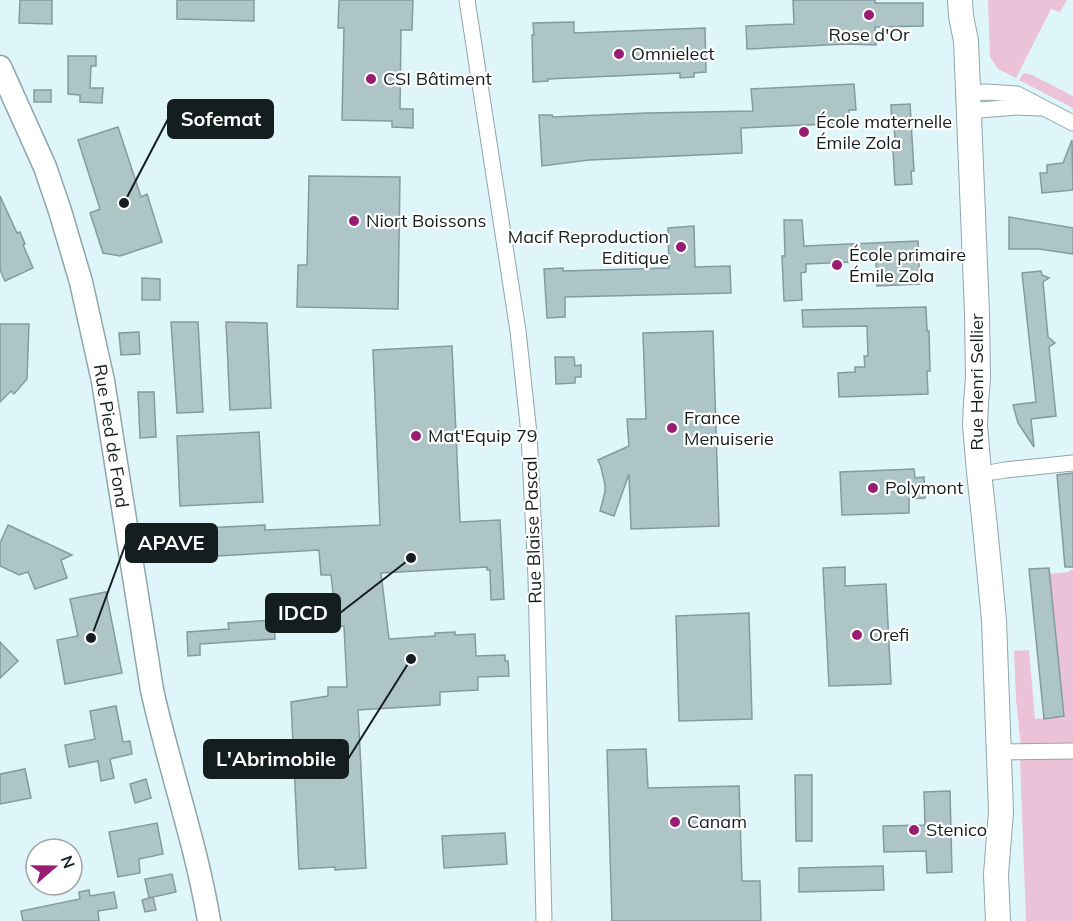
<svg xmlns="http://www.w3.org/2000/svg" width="1073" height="921" font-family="Mulish,sans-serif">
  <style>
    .green { fill: #ecc2d9 }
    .building { fill: #aec5c8; stroke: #849a9d; stroke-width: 1.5 }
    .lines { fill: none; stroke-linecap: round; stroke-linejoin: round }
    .street-casing { stroke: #90a7aa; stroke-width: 17 }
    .secondary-casing { stroke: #90a7aa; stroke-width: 25 }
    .primary-casing { stroke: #90a7aa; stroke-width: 26 }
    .street { stroke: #fff; stroke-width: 15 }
    .secondary { stroke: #fff; stroke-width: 22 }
    .primary { stroke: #fff; stroke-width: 24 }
    .poi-dot { fill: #991c73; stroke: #fff; stroke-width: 2 }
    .labels { text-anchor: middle; stroke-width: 4.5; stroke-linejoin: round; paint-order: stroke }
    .poi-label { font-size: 18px; fill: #151e1f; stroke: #fff; text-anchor: start }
    .street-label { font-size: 18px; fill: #151e1f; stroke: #fff }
    .leader { fill: none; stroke: #151e1f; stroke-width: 2 }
    .callout-dot { fill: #151e1f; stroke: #fff; stroke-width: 2 }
    .callout { fill: #151e1f; stroke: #151e1f; stroke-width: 2 }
    .callout-label { font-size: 20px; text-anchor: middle; font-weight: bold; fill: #fff }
  </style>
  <rect width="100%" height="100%" fill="#def6f9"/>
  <g class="green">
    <path d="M988,0H1067L1060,12L1051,9L1016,78L998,69L990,57Z"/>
    <path d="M1024,73L1032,75L1073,96V108L1019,80Z"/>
    <path d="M1070,570H1073V745L1061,743L1021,746L1016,700L1014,651L1029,650L1035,719L1064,716L1049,574L1069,572Z"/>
    <path d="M1073,758V921H1026L1020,759Z"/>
  </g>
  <g class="building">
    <path d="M20,0H52V24L19,23Z"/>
    <path d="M177,0H254V21L177,19Z"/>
    <path d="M339,0H413L412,30H401L400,109H413V128L392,127V121L342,120L344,28H338Z"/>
    <path d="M793,0H875V3H923V26L875,27L876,45L846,44L747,49L746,26L794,24Z"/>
    <path d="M574,22V33L705,28L706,72L694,73V77L680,78V73L548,79V81L533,82L532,35H534L533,23Z"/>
    <path d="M68,56H96V66H91L90,88H103L102,103L80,102V95L68,94Z"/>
    <path d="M854,84L856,110H849V123L741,128L742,153L589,160L542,166L539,115H552L553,117L647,113L753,111L751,89Z"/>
    <rect x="34" y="90" width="17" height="12"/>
    <path d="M910,104L914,171H911L912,184L895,185L893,150H896L894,126H892L891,105Z"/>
    <path d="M118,127L141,197L147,194L162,242L120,256L103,253L90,213L100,209L78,140Z"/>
    <path d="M1072,140L1073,190L1042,193L1040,173H1047V165L1063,163Z"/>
    <path d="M309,176L400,177L398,309L297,307L298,265H307Z"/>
    <path d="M0,196L17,233L20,232L25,244L23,245L33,268L5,281L0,270Z"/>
    <path d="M1009,217L1073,228V254L1039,249H1009Z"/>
    <path d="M784,220H802L804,246L918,241L920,284L877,286L876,261L806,264V272L801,273L802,300L784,301L782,256H785Z"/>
    <path d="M694,226L695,267L730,266L731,293L565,297V317L547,318L544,269L563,268V271L669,268L668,228Z"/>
    <path d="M1041,271L1042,275L1049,278L1043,282L1048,337L1055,343L1049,347L1056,416L1031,419L1034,447L1018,423L1013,405L1036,402L1022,273Z"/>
    <path d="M142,278L160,279V300H142Z"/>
    <path d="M926,307L927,331H929L930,371H927L928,394L839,397L838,373L855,372V367H865L864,356H868L867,326L803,327L802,310Z"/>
    <path d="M171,322H198L203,412L177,413Z"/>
    <path d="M226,322L267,323L271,408L230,410Z"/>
    <path d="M0,324H29L27,379L14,394L11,391L0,402Z"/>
    <path d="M713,331L719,526L631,529L629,474L614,516L600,511L605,492V485L601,467L598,460L629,446L627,419H646L643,333Z"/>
    <path d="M139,332L140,354L121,355L119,333Z"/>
    <path d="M452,346L460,522L500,520L504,599L491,600L490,570H487V567L381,573L389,639L435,636V633L455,632V635L475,634L476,656L505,655V661H508L509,676L478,677V690L440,692V705L358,710L366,868L335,870V867L299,869L291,702L328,696V687H347L344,626L337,627L331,575H321L319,550L183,558L182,529L265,525V530L380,525L373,350Z"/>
    <path d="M555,357H574L575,366L581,365V377H575V383L556,384Z"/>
    <path d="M138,392H154L156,437L140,438Z"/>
    <path d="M259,432L263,502L180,506L177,436Z"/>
    <path d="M914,469L915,478L924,477L925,498L909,499V513L842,515L840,472Z"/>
    <path d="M1073,473V567H1065L1057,475Z"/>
    <path d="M8,525L72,555L61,560L67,578L35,589L28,572L19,575L0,566V543Z"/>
    <path d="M845,567V586L886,584L891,684L829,686L823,568Z"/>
    <path d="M1049,568L1064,716L1044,719L1029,569Z"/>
    <path d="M106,592L122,673L65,684L57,640L78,636L70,599Z"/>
    <path d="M749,613L752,719L679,721L676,616Z"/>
    <path d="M274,620L275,639L200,644V655L188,656L187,632L229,629L228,623Z"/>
    <path d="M0,642L18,661L0,678Z"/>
    <path d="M116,706L123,742L130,741L132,754L110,759L114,778L101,781L98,761L69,767L65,745L95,739L90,711Z"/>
    <path d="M646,749L648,788L739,786L742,881H760L761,921H612L607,750Z"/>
    <path d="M25,769L31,798L0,804V774Z"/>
    <path d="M795,775H812V841H796Z"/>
    <path d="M146,779L151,798L135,803L130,784Z"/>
    <path d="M950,791L952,872L927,873L926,851L884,852L883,826L925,825L924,792Z"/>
    <path d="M157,823L163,854L139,859L140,873L118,877L109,832Z"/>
    <path d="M505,833L507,864L444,868L442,836Z"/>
    <path d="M883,866L884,890L799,892V868Z"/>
    <path d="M172,874L176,892L153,897L156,910L145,912L142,900L153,897L149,898L145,879Z"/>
    <path d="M89,890L90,896L114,892L117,908L98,911L99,921H23L21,911L80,899L79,892Z"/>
  </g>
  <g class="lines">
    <g class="street-casing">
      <g id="street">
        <path d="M467,0L518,331L529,434L536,578L544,921"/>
        <path d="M967,93L986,92L1017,94L1073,123"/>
        <path d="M968,111L1017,107L1040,108"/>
        <path d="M994,472L1005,470L1073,463"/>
        <path d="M999,752L1073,751"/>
      </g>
    </g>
    <g class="secondary-casing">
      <path id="secondary" d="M0,67L45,167L60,211L81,282L103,381L152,690C169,767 196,843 209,921"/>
    </g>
    <g class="primary-casing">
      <path id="primary" d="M960,0L961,16L966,41L977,313L978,378L976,403L975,425L979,472L985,527L994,620L1001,812L996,874L998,921"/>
    </g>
    <use href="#street" class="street"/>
    <use href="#secondary" class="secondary"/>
    <use href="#primary" class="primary"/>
  </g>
  <g class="poi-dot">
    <circle cx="869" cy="15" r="6"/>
    <circle cx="619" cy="54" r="6"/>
    <circle cx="371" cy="79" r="6"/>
    <circle cx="804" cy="132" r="6"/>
    <circle cx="354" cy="221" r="6"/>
    <circle cx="681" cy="247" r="6"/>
    <circle cx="837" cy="265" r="6"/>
    <circle cx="672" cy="428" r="6"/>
    <circle cx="416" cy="436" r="6"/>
    <circle cx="873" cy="488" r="6"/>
    <circle cx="857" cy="635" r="6"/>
    <circle cx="675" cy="822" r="6"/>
    <circle cx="914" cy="830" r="6"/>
  </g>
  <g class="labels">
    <g class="poi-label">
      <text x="869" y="41" text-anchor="middle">Rose d'Or</text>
      <text x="631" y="60">Omnielect</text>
      <text x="383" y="85">CSI Bâtiment</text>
      <text x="816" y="128">École maternelle<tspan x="816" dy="21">Émile Zola</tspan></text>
      <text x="366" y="227">Niort Boissons</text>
      <text x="669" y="243" text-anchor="end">Macif Reproduction<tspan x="669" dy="21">Editique</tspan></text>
      <text x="849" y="261">École primaire<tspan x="849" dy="21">Émile Zola</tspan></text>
      <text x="684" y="424">France<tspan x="684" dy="21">Menuiserie</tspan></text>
      <text x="428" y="442">Mat'Equip 79</text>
      <text x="885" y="494">Polymont</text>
      <text x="869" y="641">Orefi</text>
      <text x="687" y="828">Canam</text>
      <text x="926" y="836">Stenico</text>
    </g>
    <g class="street-label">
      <text transform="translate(977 382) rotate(-90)" y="6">Rue Henri Sellier</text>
      <text transform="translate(111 436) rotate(81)" y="6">Rue Pied de Fond</text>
      <text transform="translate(533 530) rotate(-92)" y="6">Rue Blaise Pascal</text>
    </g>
  </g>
  <path class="leader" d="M124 203L168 119M91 638L126 543M411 558L340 613M411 659L348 759"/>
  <g class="callout-dot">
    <circle cx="124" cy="203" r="6"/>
    <circle cx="91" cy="638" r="6"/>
    <circle cx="411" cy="558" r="6"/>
    <circle cx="411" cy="659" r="6"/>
  </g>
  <g class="callout">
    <rect x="168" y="100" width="105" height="38" rx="6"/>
    <rect x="126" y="524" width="91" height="38" rx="6"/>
    <rect x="266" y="594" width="74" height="38" rx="6"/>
    <rect x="204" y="740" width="144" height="38" rx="6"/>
  </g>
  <g class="callout-label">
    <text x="221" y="126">Sofemat</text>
    <text x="171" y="550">APAVE</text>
    <text x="303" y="620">IDCD</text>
    <text x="276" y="766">L'Abrimobile</text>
  </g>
  <g transform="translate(54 867) rotate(70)"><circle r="28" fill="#ffffff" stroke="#a1a5a5" stroke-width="1.5"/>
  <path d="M0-4.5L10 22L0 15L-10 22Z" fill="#991c73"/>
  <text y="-9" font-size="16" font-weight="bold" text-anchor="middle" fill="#151e1f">N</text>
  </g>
</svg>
